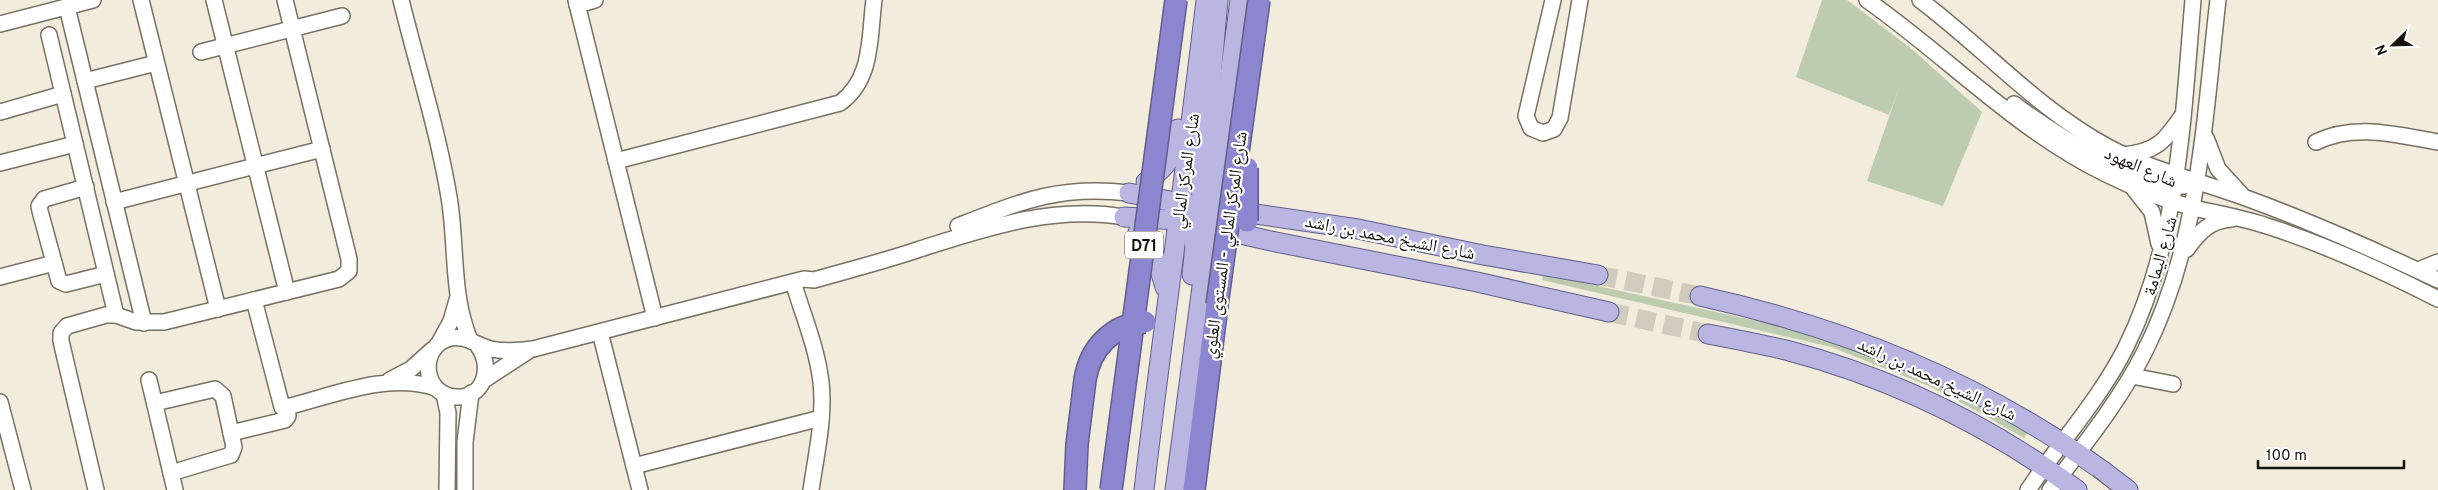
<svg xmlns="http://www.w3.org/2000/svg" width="2438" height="490" font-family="Overpass,'Noto Naskh Arabic',sans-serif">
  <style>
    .green { fill: #bdccaf }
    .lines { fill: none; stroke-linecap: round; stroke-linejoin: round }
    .major-tunnel { stroke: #d0cbbc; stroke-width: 19; stroke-dasharray: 19 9; stroke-linecap: butt }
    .minor-casing { stroke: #767162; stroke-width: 18 }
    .major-casing { stroke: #625e8b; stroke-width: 21 }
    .highway-casing { stroke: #625e8b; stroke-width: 24 }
    .minor { stroke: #fff; stroke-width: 15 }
    .major { stroke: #b9b6e2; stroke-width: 19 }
    .highway { stroke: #8b86cf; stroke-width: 21 }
    .tram { stroke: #6b685e; stroke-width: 1 }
    .highway-bridge-casing { stroke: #625e8b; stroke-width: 24; stroke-linecap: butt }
    .highway-bridge { stroke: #8b86cf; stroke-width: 21 }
    .labels { text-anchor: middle; stroke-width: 4.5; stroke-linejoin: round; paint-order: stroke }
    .shield { fill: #fff; stroke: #5b5a56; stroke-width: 1 }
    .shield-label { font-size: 16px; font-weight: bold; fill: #15130d }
    .street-label { font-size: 18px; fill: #15130d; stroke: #fff }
  </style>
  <rect width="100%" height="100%" fill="#f1ecdb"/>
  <g class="green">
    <path d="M1822,0H1847L1913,50L1982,112L1943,206L1867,181L1900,85L1889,115L1796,77Z"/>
    <path d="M1543,274L1817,334L1906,366L2029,430L2024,438L1973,409L1931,387L1831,347L1542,280Z"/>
  </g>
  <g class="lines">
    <g class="major-tunnel">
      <path d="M1598,275L1700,296"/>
      <path d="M1609,312L1708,334"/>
    </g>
    <g class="minor-casing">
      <g id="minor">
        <path d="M141,0L218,309"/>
        <path d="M214,0L287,292"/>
        <path d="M401,0C417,65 438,131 449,197C457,244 451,296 470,340"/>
        <path d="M576,0L655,318"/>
        <path d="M1553,0L1526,116L1531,128L1543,133L1554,129L1560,118L1580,0"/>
        <path d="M1867,0C1948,57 2016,130 2106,174C2134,188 2163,200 2194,208C2219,214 2243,218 2267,226C2327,245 2383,271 2438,299"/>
        <path d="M1920,0C1984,48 2036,108 2108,147C2151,170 2200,181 2246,198C2312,222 2375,250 2438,280"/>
        <path d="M577,5L595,0"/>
        <path d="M67,7L144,323"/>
        <path d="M0,24L93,0"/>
        <path d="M49,35L116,315"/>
        <path d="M201,52L342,16"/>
        <path d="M85,81L156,63"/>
        <path d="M2014,104C2050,131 2140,189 2184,186"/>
        <path d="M0,112L63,94"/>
        <path d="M2206,138L2218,169L2241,194"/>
        <path d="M2316,142C2356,123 2396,135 2438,142"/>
        <path d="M2123,155C2156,152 2164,142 2182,116"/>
        <path d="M616,161L840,103C873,79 869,38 874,0"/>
        <path d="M0,163L75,144"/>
        <path d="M86,187L44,199L39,206L40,211L59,281L66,284L106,274"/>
        <path d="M2134,189L2152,212L2159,244"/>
        <path d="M114,202L322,149"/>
        <path d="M958,226C1022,201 1059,185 1129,193"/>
        <path d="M2187,249C2199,232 2210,220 2232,219"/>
        <path d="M2418,270L2438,262"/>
        <path d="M0,277L54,263"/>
        <path d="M793,282C803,315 817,348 821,382C825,417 816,455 811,490"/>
        <path d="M254,300L282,407H287C335,395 387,372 436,388"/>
        <path d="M600,332L640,490"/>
        <path d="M439,343L451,321L457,300"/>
        <path d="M478,346C493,366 485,399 455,397C421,394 419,345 451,338C466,335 477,346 491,349C505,352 519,351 533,349L804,279L814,280C849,270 885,261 920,249C986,228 1053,205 1124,217"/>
        <path d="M2132,376L2173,384"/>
        <path d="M149,380L175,490"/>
        <path d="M390,380L411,369L432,350"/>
        <path d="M484,380L527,352"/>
        <path d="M444,394L448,413L447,490"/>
        <path d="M0,402L23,490"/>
        <path d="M155,403L215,389L223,396L234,447L231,455L171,473"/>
        <path d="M231,433L285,420L288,416L287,407"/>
        <path d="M634,466L821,418"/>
        <path d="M96,490L61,341V333L67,326L106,315H116L136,322H164L339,279L349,271V259L285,0"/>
        <path d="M465,490V442L471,393"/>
        <path d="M2028,490C2060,442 2100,399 2126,347C2179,240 2183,117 2193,0"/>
        <path d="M2050,490C2083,446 2119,402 2144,353C2200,243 2204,120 2218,0"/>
      </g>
    </g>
    <g class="major-casing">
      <g id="major">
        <path d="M1146,182C1169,165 1174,157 1178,129"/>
        <path d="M1129,193L1180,203L1358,229L1483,255L1598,275"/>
        <path d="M1186,214L1195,245L1192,275"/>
        <path d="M1124,217L1179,220L1271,241L1477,282L1609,312"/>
        <path d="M1206,217L1201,190L1218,0"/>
        <path d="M1138,232L1157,260L1165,287"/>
        <path d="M1700,296C1855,330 2003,392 2128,490"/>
        <path d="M1708,334C1734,339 1760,344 1786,350C1892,378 1989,425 2077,490"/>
        <path d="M1144,490C1163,326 1187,164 1206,0"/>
        <path d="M1175,490L1240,0"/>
      </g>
    </g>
    <g class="highway-casing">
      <g id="highway">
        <path d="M1075,490L1077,444L1085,380"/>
        <path d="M1194,490L1217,305"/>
      </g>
    </g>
    <use href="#minor" class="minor"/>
    <use href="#major" class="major"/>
    <use href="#highway" class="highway"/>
    <path class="tram" d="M2093,475L2111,490"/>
    <g class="highway-bridge-casing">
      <g id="highway-bridge">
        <path d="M1247,221V168"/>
        <path d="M1217,305L1259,0"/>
        <path d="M1085,380C1090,348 1112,325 1145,322"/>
        <path d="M1111,490L1176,0"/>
      </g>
    </g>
    <use href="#highway-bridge" class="highway-bridge"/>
  </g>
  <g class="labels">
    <rect class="shield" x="1125" y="231.5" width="38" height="27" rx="4"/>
    <g class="shield-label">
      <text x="1144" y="251">D71</text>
    </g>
    <g class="street-label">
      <text transform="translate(2141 167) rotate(23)" y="6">شارع العهود</text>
      <text transform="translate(1185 171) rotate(-82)" y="6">شارع المركز المالي</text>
      <text transform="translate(1390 237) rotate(11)" y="6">شارع الشيخ محمد بن راشد</text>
      <text transform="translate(1225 245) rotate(-82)" y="6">شارع المركز المالي - المستوى العلوي</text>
      <text transform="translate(2160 256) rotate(-74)" y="6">شارع اليمامة</text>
      <text transform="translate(1937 379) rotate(25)" y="6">شارع الشيخ محمد بن راشد</text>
    </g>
  </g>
  <g transform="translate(2393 45) rotate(247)" stroke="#ffffff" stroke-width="4" paint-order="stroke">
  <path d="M0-4L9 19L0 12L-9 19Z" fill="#15130d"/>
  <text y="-8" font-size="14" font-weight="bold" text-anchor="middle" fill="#15130d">N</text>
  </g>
  <path d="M2258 460v8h146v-8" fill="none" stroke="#15130d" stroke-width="2.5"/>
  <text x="2266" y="460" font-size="15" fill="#15130d" stroke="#ffffff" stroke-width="4" paint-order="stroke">100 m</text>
</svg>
